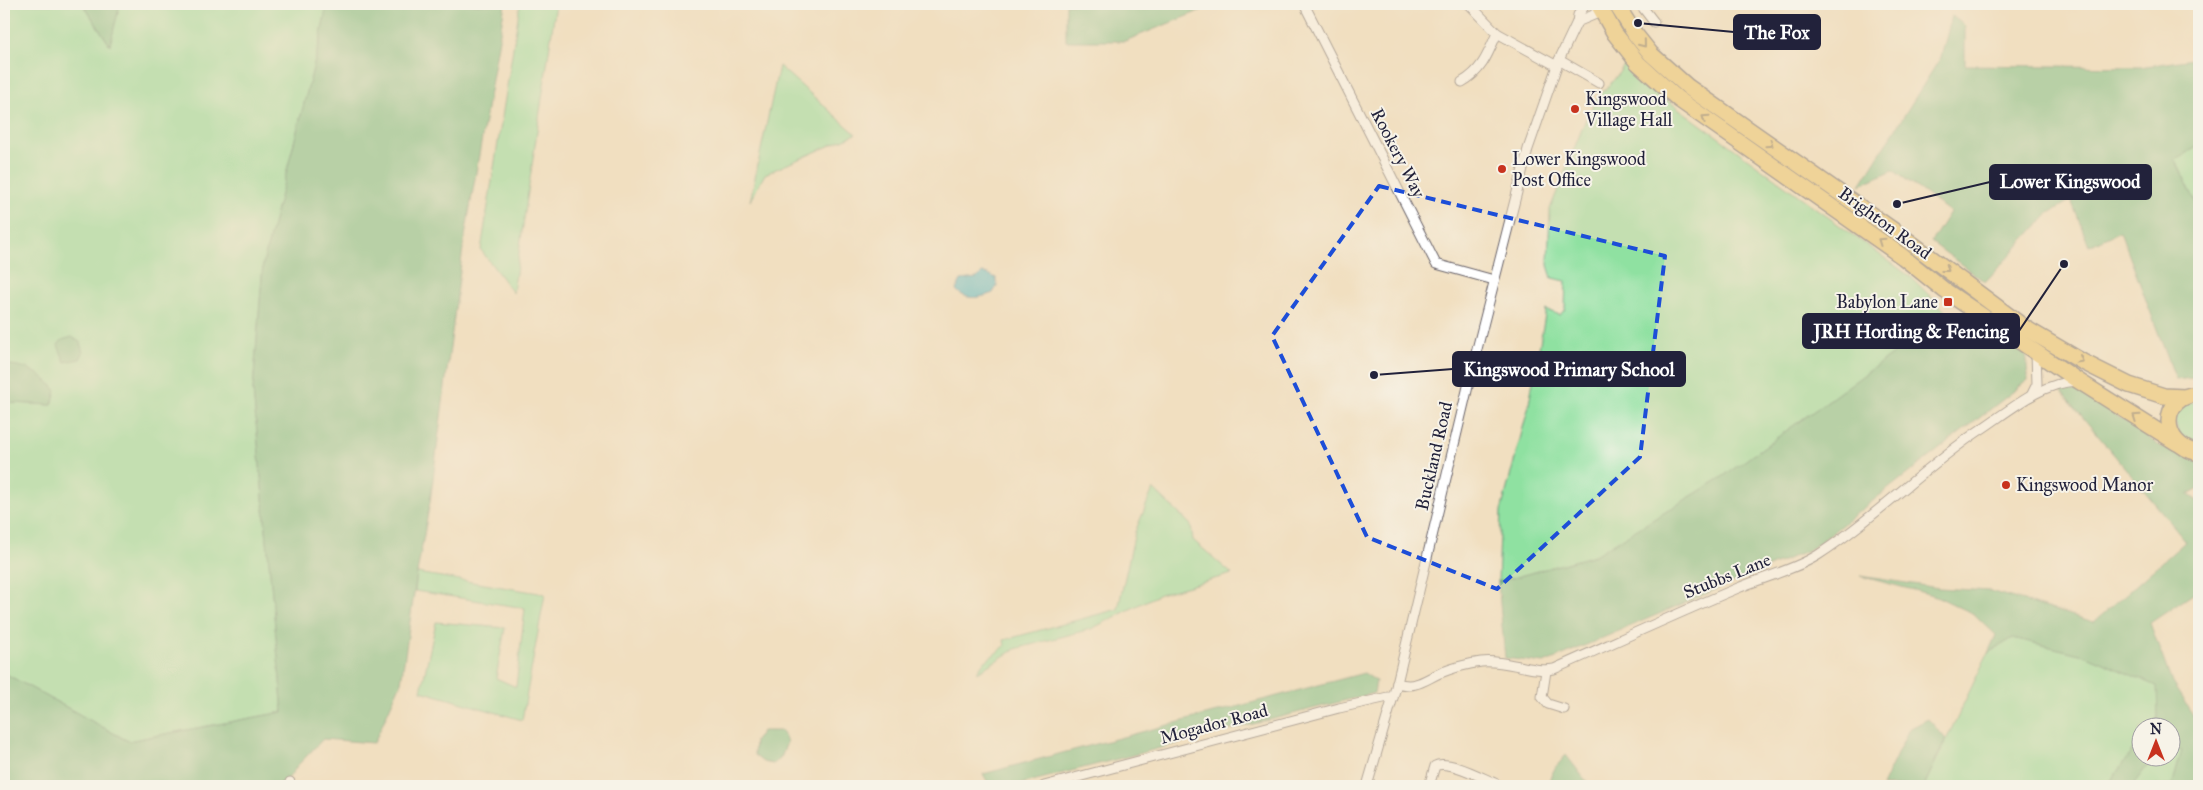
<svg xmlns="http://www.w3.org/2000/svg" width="2203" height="790" font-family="'IM FELL Great Primer',serif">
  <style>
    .green { fill: #8fe1a1; stroke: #58826e }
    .forest { fill: #73bf87; stroke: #4a7061 }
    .water { fill: #4fb9cc; stroke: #386e84 }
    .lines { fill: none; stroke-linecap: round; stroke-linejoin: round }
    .minor-casing { stroke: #6a646a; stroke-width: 11 }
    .trunk-casing { stroke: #6a646a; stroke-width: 18 }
    .minor { stroke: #fff; stroke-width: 9 }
    .trunk { stroke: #edc569; stroke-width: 15 }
    .oneway { stroke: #887452 }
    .marked { fill: none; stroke: #1d4ed8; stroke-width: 4; stroke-dasharray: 10 6; stroke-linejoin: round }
    .poi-dot { fill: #c8321e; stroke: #f7f3e8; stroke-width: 2 }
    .labels { text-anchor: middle; stroke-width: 4; stroke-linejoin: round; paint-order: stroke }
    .poi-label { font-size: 18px; fill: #22223b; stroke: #f7f3e8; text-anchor: start }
    .street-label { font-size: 18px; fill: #22223b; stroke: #f7f3e8 }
    .leader { fill: none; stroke: #22223b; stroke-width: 2 }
    .callout-dot { fill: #22223b; stroke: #f7f3e8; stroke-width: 2 }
    .callout { fill: #22223b; stroke: #22223b; stroke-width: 2 }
    .callout-label { font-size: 19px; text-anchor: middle; font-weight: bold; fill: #fff }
  </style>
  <rect width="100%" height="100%" fill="#f7f3e8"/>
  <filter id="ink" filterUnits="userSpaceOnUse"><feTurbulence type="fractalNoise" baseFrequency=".02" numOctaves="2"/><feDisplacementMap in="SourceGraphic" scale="10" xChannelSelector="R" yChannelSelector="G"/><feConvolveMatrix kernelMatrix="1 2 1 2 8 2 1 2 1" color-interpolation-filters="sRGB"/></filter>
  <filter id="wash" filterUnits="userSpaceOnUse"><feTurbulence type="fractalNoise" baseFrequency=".0096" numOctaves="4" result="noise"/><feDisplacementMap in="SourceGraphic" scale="20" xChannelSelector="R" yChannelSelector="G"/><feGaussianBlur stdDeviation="1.12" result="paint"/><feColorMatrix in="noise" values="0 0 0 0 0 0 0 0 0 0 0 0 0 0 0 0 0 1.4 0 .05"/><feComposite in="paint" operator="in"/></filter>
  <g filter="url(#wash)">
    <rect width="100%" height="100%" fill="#f1dfc0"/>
    <g class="green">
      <path d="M4,4H83L109,44L120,4H327L320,41L263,264L253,390L283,712L128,741L4,673V396L12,403L52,405L56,391L4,365Z"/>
      <path d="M520,4H556L513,293L481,250Z"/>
      <path d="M1626,63L1667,100L1912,278L1948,314L1721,478L1595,555L1498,582L1501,511L1528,409L1546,310L1560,315L1565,309L1566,281L1552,278L1548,265L1550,209L1586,119L1598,97L1613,81Z"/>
      <path d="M779,66L856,134L765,174L750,201Z"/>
      <path d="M2199,146V209L2175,159Z"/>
      <path d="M2191,403H2199V447L2180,437L2174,420L2183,405Z"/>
      <path d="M1153,489L1191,525L1193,540L1232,574L1160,594L1091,629L1015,649L976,673L983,663L1005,646L1004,640L1118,609L1135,532Z"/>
      <path d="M417,573L545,594L522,720L421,691L436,622L505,628L496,678L516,687L525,608L415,591Z"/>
      <path d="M2013,638L2084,655L2158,686V717L2150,727L2140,728V740L2107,786H1924L1988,653Z"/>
      <path d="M2171,747L2182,751L2172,786H2132L2153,758H2170Z"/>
    </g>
    <g class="forest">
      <path d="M83,4H120L110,45Z"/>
      <path d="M327,4H505L463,248L430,502L417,573L401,683L374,743L323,739L298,765L285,783L279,786H4V673L128,741L283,712L253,390L263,264L320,41Z"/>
      <path d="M1066,4H1212L1202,10L1125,41H1066Z"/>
      <path d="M1952,16L1965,26V65L2140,67L2199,58V146L2175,159L2199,209V377L2176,380L2120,231L2089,246L2071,200L2048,214L1985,282L1931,242L1950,212L1893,170L1860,185L1941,57Z"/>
      <path d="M1948,314L2026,354L2028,380L1811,549L1544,663L1505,658L1498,582L1595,555L1721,478Z"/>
      <path d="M72,337L80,342L83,353L80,359L65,362L58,345L62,340Z"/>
      <path d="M4,365C24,364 44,374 56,391L52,405L12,403L4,396Z"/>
      <path d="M2060,390L2081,392L2136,428L2162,448L2199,460V488L2188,494L2199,502V590L2150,623L2172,683L2199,724V767L2196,786H2172L2182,751L2171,747L2170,728L2150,727L2158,717L2157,686L2084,655L2013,638L1988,653L1996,635L1974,614L1936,596L1860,576L1939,588L1990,591L2094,622L2186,541Z"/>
      <path d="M1364,673L1376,681L1374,693L1013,786H990L983,774Z"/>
      <path d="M1928,719L1946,739L1924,786H1882L1909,729Z"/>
      <path d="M762,731H782L787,742L781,758L773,764L763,762L754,755L755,741Z"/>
      <path d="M2140,740V758H2153L2132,786H2107Z"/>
      <path d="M1566,755L1590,786H1546L1555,768Z"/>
    </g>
    <path class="water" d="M982,273L988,274L996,278L997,286L993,293C980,298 966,301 956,290L961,280L977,278Z"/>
  </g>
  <g filter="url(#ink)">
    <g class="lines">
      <g class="minor-casing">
        <g id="minor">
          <path d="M1304,4L1436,264L1494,280"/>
          <path d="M1469,4L1497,33L1557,66"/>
          <path d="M1640,4L1654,22"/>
          <path d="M1577,22L1596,14V5"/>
          <path d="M1559,60L1599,83"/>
          <path d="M1462,82C1482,71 1488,54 1497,33"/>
          <path d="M2031,396L2037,384L2036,352"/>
          <path d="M1546,671L1542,697L1548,704L1564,709"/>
          <path d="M1397,683C1416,689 1424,680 1440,673C1453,668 1467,664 1481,662C1506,659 1531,673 1554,669C1615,642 1676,614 1738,588C1764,577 1794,570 1818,555C1875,518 1923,468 1980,430C2009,411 2040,383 2076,381"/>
          <path d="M290,782V786"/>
          <path d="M1044,786L1339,708L1388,697L1393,698"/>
          <path d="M1367,786L1396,687L1476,353L1528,149L1559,60L1577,22L1578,15L1586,4"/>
          <path d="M1429,786L1435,766C1448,759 1482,778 1497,784"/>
        </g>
      </g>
      <g class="trunk-casing">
        <g id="trunk">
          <path d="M1598,4L1615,34L1638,63L1678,99L1903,257L1944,290L2077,380L2177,443"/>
          <path d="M1616,4L1635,34L1651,54L1688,87L1907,240L2025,328L2083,362L2129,385L2164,396L2185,397"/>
          <path d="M2199,394C2159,395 2159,446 2199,453"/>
        </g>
      </g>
      <use href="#minor" class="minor"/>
      <use href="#trunk" class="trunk"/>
    </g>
    <defs><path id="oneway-chevron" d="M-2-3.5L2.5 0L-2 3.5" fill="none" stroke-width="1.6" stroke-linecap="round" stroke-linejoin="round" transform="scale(1.25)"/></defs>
    <g class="oneway">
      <use href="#oneway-chevron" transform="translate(1643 44) rotate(51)"/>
      <use href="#oneway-chevron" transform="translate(1705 118) rotate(-145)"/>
      <use href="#oneway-chevron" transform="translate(1770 144) rotate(35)"/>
      <use href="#oneway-chevron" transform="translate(1881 241) rotate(-145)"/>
      <use href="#oneway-chevron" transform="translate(1946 269) rotate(37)"/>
      <use href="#oneway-chevron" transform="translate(2080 360) rotate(29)"/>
      <use href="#oneway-chevron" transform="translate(2136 417) rotate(-146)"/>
    </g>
  </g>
  <path d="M0 0H2203V790H0ZM1379,186L1665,256L1640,457L1497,589L1367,537L1272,336Z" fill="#f1dfc0" fill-opacity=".55" fill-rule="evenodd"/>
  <path class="marked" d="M1379,186L1665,256L1640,457L1497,589L1367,537L1272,336Z"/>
  <g class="poi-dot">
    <circle cx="1575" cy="109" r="5"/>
    <circle cx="1502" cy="169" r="5"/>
    <rect x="1943" y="297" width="10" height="10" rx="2.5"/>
    <circle cx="2006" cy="485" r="5"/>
  </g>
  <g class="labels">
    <g class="poi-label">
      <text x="1585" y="105">Kingswood<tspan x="1585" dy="21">Village Hall</tspan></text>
      <text x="1512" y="165">Lower Kingswood<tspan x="1512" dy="21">Post Office</tspan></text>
      <text x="1938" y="308" text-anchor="end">Babylon Lane</text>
      <text x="2016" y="491">Kingswood Manor</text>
    </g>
    <g class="street-label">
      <text transform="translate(1398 153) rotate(63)" y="6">Rookery Way</text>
      <text transform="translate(1885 223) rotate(36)" y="6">Brighton Road</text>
      <text transform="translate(1434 456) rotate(-77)" y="6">Buckland Road</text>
      <text transform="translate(1727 576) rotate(-22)" y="6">Stubbs Lane</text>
      <text transform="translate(1214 724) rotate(-15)" y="6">Mogador Road</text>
    </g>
  </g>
  <path class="leader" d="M1638 23L1734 32M1897 204L1990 182M2064 264L2019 331M1374 375L1453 369"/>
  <g class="callout-dot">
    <circle cx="1638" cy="23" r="5"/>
    <circle cx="1897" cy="204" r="5"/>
    <circle cx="2064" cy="264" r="5"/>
    <circle cx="1374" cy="375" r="5"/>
  </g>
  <g class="callout">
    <rect x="1734" y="15" width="86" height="34" rx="5"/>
    <rect x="1990" y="165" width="161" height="34" rx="5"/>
    <rect x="1803" y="314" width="216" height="34" rx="5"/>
    <rect x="1453" y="352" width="232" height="34" rx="5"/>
  </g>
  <g class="callout-label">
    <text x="1777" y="39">The Fox</text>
    <text x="2070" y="188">Lower Kingswood</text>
    <text x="1911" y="338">JRH Hording &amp; Fencing</text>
    <text x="1569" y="376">Kingswood Primary School</text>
  </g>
  <rect width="2203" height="790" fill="none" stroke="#f7f3e8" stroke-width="20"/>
  <g transform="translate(2156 742)"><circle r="24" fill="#f7f3e8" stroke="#a29fa3"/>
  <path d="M0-4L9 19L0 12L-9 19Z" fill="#c8321e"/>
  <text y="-8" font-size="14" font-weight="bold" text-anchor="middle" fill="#22223b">N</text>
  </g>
</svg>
